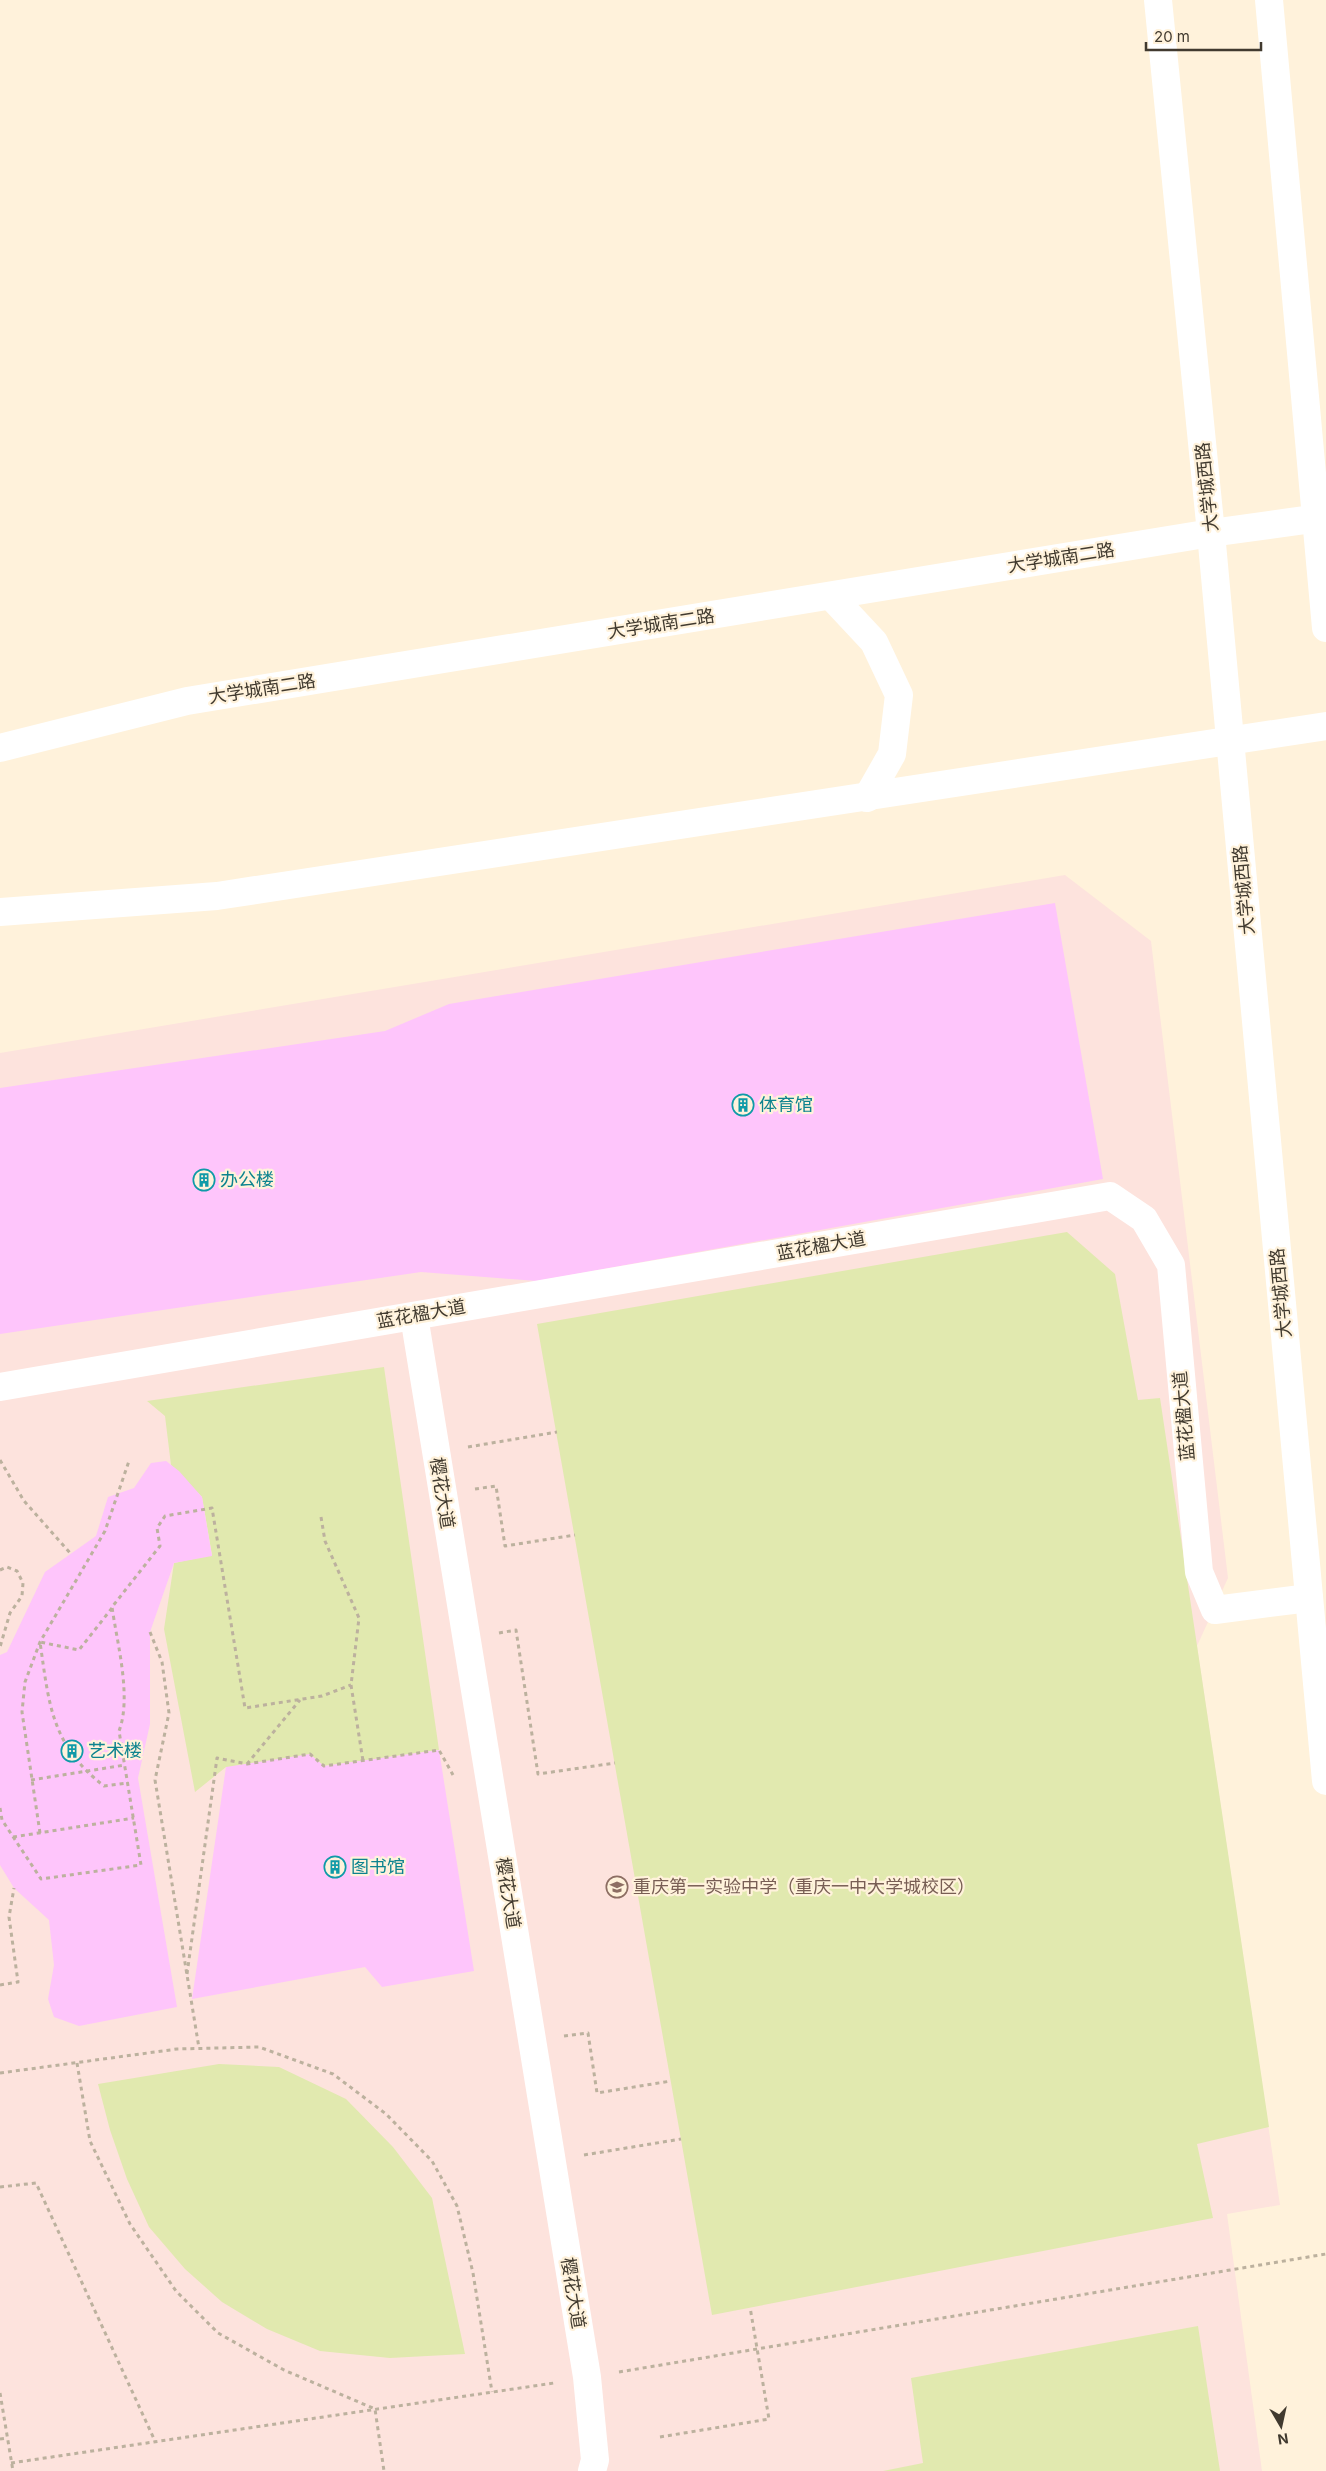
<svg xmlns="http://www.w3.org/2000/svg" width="1326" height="2471" font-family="Inter,'Noto Sans SC',sans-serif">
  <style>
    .education { fill: #fde3dd }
    .grass { fill: #e1e9af }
    .building { fill: #fec5fb }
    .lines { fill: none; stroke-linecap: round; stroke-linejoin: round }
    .path { stroke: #bcb19e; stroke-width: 3; stroke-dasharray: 4 4; stroke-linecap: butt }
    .minor { stroke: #fff; stroke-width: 28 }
    .primary { stroke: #fff; stroke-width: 28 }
    .trunk { stroke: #fff; stroke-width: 28 }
    .labels { text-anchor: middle; stroke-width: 4.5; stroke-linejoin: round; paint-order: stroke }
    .street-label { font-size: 18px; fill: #413a2f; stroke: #fff2db }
    .culture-label { font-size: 18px; fill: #0d838f; stroke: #fff2db; text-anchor: start }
    .education-label { font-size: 18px; fill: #785e54; stroke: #fff2db; text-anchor: start }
  </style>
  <rect width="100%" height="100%" fill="#fff2db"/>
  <path class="education" d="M1065,875L1151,941L1228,1578L1197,1646L1280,2205L1227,2214L1262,2471H0V1053Z"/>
  <g class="grass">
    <path d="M1067,1232L1115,1274L1138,1400L1160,1398L1269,2127L1197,2144L1213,2218L712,2315L537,1324Z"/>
    <path d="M384,1367L439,1750L324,1766L226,1767L195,1792L164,1629L174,1563L212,1555L202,1497L171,1465L165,1416L147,1401Z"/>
    <path d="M219,2064L279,2067L346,2099L393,2147L432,2198L465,2354L390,2358L320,2351L267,2329L222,2302L185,2269L149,2227L127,2179L110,2130L98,2084Z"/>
    <path d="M1198,2326L1220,2471H883L923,2463L911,2378Z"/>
  </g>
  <g class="building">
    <path d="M1055,903L1103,1179L537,1281L421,1272L0,1334V1088L385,1031L449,1004Z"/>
    <path d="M166,1461L179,1471L202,1497L212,1556L174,1563L150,1632V1724L138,1778L177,2007L79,2026L54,2017L48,1999L54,1965L49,1920L14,1888L0,1865V1655L7,1652L45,1572L96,1536L108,1497L134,1488L151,1463Z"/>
    <path d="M439,1750L474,1971L382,1987L365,1967L192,1999L226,1767L310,1754L324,1766Z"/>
  </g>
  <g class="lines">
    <g class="path">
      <path d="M468,1447L557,1432"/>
      <path d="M0,1460L24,1501L71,1554"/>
      <path d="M475,1489L496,1486L505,1546L575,1535"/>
      <path d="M321,1517L325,1541L359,1618L351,1685L363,1761"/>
      <path d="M0,1570L7,1567L17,1571L23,1583L22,1596L10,1613L0,1647"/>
      <path d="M112,1608L79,1650L40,1642C49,1704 51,1745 104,1786L128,1783"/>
      <path d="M150,1632L162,1662L169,1713L155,1780L199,2048"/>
      <path d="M499,1633L516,1630L538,1774L615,1763"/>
      <path d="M247,1764L300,1700"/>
      <path d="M31,1780L125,1765"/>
      <path d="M0,1808L2,1820L41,1879L141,1865L119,1731C132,1697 117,1643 112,1607L160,1546L157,1528L165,1516L212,1508L245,1708L322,1696L351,1685"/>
      <path d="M40,1833L22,1712L25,1682L40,1642L105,1531L129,1461"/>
      <path d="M13,1837L134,1818"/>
      <path d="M187,1974L217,1758L247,1764L310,1754L324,1766L439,1750L453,1775"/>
      <path d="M0,1985L18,1982L9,1917L14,1888"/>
      <path d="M564,2036L588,2033L597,2093L671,2081"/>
      <path d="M77,2063L90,2141L130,2224L176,2291L218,2333L284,2370L375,2409L384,2471"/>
      <path d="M0,2073L177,2049L259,2047L333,2074L386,2114L432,2161L457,2206L473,2273L492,2392"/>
      <path d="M584,2155L681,2139"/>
      <path d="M0,2187L36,2183L155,2441"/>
      <path d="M619,2372L1326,2254"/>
      <path d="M0,2393L13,2471"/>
      <path d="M660,2437L769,2419L750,2307"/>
      <path d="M0,2439L7,2438"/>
      <path d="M11,2463L554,2383"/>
    </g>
    <g class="minor">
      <path d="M414,1316L587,2377L595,2460L592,2471"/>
      <path d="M0,1387L1110,1196L1144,1219L1171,1265L1199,1572L1215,1610L1309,1598"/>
    </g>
    <g class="primary">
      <path d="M1158,0L1211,533L1326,1781"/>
      <path d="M1269,0L1326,628"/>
    </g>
    <g class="trunk">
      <path d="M831,596L874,642L899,695L892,754L867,798"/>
      <path d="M0,748L187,701L1211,533L1326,517"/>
      <path d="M0,912L217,896L1326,726"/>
    </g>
  </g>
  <defs>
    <g id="building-ring" transform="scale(1.125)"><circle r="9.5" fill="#fff2db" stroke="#0f9aa8" stroke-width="1.5"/><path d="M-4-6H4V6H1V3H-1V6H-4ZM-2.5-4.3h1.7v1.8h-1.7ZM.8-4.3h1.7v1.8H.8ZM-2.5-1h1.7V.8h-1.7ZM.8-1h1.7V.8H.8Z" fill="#0f9aa8"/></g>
    <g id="school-ring" transform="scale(1.125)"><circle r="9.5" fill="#fff2db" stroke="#8d6e63" stroke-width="1.5"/><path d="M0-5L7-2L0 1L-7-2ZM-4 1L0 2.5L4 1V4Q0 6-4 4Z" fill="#8d6e63"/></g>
  </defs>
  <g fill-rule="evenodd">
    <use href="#building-ring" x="743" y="1105"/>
    <use href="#building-ring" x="204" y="1180"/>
    <use href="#building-ring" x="72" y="1751"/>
    <use href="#building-ring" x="335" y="1867"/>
    <use href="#school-ring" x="617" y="1887"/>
  </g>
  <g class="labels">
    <g class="street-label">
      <text transform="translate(1207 487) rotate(-96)" y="6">大学城西路</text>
      <text transform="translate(1061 558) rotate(-9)" y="6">大学城南二路</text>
      <text transform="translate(661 624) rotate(-9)" y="6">大学城南二路</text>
      <text transform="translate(262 689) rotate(-9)" y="6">大学城南二路</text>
      <text transform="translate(1244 890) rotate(-95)" y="6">大学城西路</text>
      <text transform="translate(821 1246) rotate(-10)" y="6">蓝花楹大道</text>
      <text transform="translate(1281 1293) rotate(-95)" y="6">大学城西路</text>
      <text transform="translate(421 1314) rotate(-10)" y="6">蓝花楹大道</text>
      <text transform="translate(1184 1416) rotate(-95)" y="6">蓝花楹大道</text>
      <text transform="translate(442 1493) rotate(81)" y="6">樱花大道</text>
      <text transform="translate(508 1893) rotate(81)" y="6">樱花大道</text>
      <text transform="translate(573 2293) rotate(81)" y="6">樱花大道</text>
    </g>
    <g class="culture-label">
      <text x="759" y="1111">体育馆</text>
      <text x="220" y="1186">办公楼</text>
      <text x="88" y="1757">艺术楼</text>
      <text x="351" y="1873">图书馆</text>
    </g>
    <g class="education-label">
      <text x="633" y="1893">重庆第一实验中学（重庆一中大学城校区）</text>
    </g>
  </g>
  <g transform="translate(1281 2426) rotate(171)" stroke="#fff2db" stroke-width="4" paint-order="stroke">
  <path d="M0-4L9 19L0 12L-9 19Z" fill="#413a2f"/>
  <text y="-8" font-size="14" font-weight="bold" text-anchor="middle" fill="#413a2f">N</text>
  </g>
  <path d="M1146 42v8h115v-8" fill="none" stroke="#413a2f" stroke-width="2.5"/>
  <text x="1154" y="42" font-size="15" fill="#413a2f" stroke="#fff2db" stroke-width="4" paint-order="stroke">20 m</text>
</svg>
